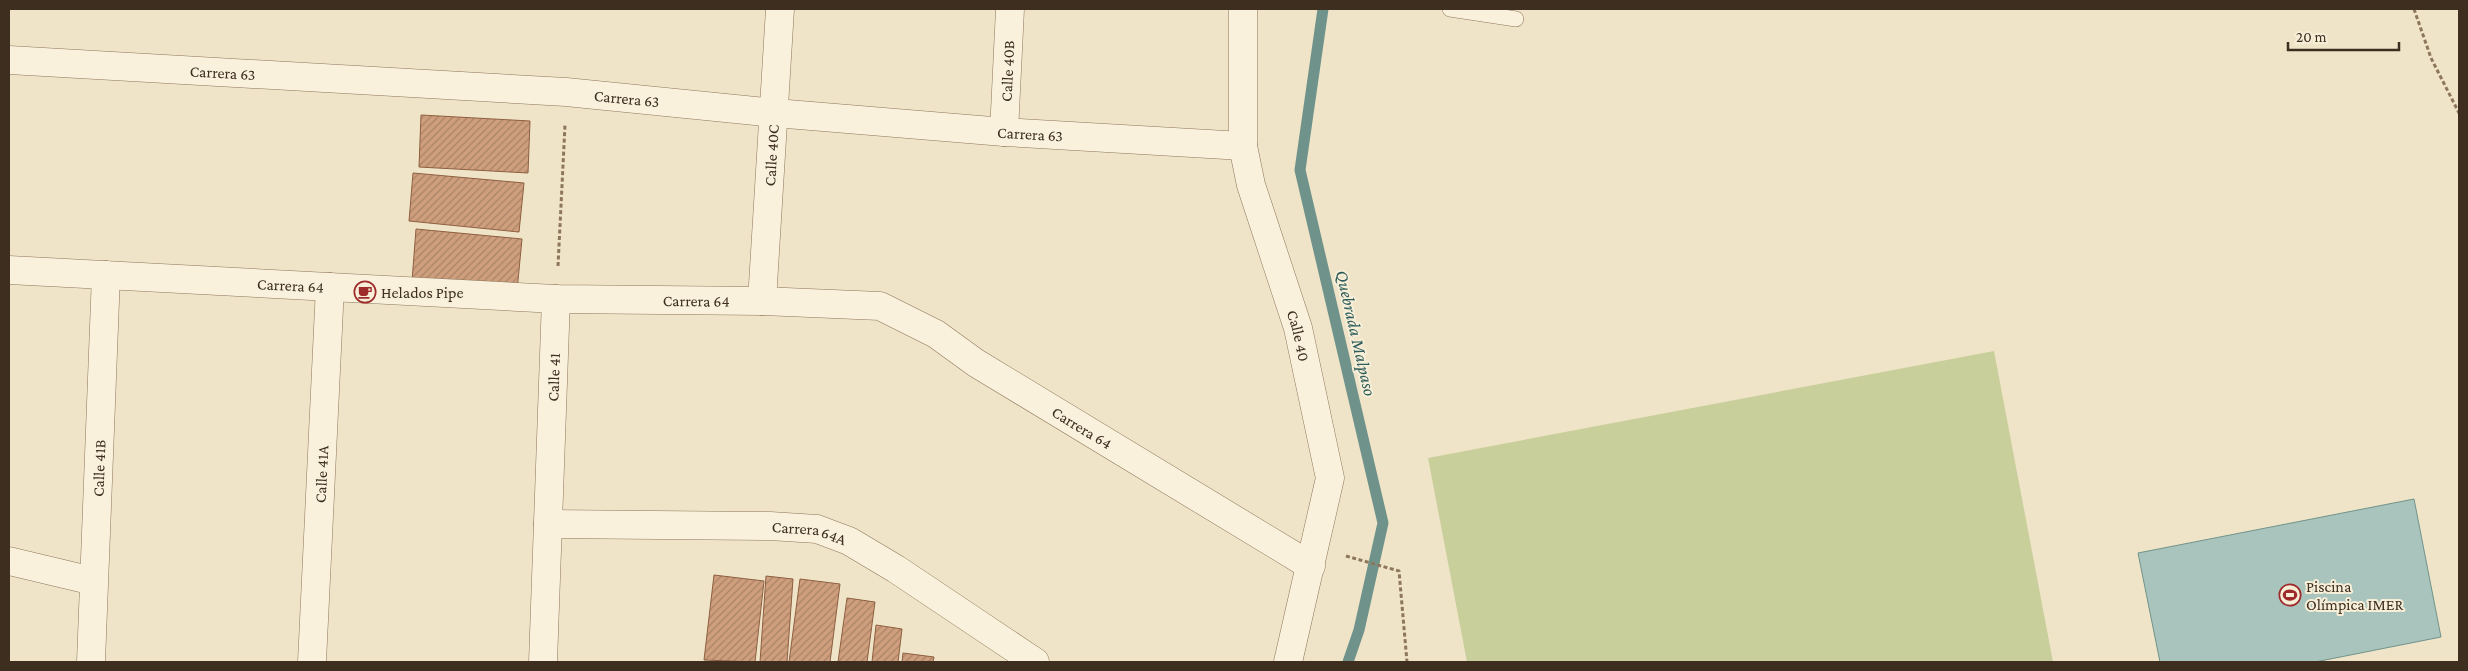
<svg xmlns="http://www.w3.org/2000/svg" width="2468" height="671" font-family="'Crimson Pro',serif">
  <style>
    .pitch { fill: #c9cf9b }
    .water { fill: #a9c4bc; stroke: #6f938a }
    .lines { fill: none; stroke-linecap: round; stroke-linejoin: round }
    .stream { stroke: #6f938a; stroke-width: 11 }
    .building { fill: url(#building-hatch); stroke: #8d5f41 }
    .service-casing { stroke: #8d765c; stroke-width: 16 }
    .minor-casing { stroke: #8d765c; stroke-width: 29 }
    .path { stroke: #8d765c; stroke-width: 3; stroke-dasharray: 4 2.5; stroke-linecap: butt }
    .service { stroke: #faf1dc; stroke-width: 15 }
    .minor { stroke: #faf1dc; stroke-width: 28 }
    .labels { text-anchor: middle; stroke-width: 4; stroke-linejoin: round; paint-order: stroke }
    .street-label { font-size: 16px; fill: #3d2e20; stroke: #f7eed8 }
    .poi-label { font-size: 16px; fill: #3d2e20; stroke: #f7eed8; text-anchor: start }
    .water-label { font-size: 18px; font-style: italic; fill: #2f5d5a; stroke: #f7eed8 }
  </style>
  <defs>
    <pattern id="building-hatch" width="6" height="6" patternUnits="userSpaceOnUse" patternTransform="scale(1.25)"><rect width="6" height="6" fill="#cf9f7d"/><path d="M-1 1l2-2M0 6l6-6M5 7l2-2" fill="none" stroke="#a98266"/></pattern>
  </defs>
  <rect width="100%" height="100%" fill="#f0e4c8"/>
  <path class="pitch" d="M1994,351L2053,662H1467L1428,458Z"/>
  <path class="water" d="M2414,499L2441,637L2315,662H2160L2138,553Z"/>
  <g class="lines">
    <path class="stream" d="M1323,9L1300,170L1383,523L1359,630L1348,662"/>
  </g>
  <g class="building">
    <path d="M421,115L530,121L528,173L419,167Z"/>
    <path d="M413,173L524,183L519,232L409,221Z"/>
    <path d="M416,229L522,239L517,291L412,281Z"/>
    <path d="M714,575L764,581L755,662L704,660Z"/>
    <path d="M766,576L793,579L787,662H760Z"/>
    <path d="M800,579L840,584L830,662H789Z"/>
    <path d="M847,598L875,602L867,662H838Z"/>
    <path d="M876,625L902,629L898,662H872Z"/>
    <path d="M903,653L934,657L933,662H902Z"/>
  </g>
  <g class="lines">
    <g class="service-casing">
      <path id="service" d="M1450,9L1516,19"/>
    </g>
    <g class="minor-casing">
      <g id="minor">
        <path id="s1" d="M1243,9V146L1251,185L1298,328L1330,478L1288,662"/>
        <path id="s2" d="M9,60L566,92L775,113L1004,132L1243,146"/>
        <path id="s3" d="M1004,132L1010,9"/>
        <path id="s4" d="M9,270L556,299L762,301L880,306L936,334L976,363L1311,566"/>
        <path id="s5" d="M762,301L780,9"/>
        <path id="s6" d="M548,524L770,526L817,529L849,541L896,569L1035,662"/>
        <path d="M9,561L93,581"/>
        <path id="s7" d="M91,662L106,275"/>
        <path id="s8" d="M312,662L330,287"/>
        <path id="s9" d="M543,662L556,299"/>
      </g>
    </g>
    <g class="path">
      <path d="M2414,9L2431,58L2459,113"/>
      <path d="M558,266L565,125"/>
      <path d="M1346,556L1399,571L1407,662"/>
    </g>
    <use href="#service" class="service"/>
    <use href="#minor" class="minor"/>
  </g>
  <defs>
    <g id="cafe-ring" transform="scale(1.125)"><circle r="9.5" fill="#f7eed8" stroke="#9e2a2b" stroke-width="1.5"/><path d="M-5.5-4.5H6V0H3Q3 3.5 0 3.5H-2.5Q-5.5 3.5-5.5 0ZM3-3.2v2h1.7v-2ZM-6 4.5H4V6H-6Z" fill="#9e2a2b"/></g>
    <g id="stadium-ring" transform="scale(1.125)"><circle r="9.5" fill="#f7eed8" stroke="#9e2a2b" stroke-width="1.5"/><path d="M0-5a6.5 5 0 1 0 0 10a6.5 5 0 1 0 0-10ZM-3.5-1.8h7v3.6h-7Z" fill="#9e2a2b"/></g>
  </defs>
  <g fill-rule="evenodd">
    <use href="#cafe-ring" x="365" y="292"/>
    <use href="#stadium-ring" x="2290" y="595"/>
  </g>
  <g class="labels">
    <g class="street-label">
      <text dy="6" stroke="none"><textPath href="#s3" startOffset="61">Calle 40B</textPath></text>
      <text dy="6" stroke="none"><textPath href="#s2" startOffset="214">Carrera 63</textPath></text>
      <text dy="6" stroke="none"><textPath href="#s2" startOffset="619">Carrera 63</textPath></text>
      <text dy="6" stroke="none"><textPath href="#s2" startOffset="1024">Carrera 63</textPath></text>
      <text dy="6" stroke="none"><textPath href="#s5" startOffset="146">Calle 40C</textPath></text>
      <text dy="6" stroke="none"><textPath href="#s4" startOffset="282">Carrera 64</textPath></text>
      <text dy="6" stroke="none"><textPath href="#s4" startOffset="688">Carrera 64</textPath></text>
      <text dy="6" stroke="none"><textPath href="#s1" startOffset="335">Calle 40</textPath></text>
      <text dy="6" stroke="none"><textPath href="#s9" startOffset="285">Calle 41</textPath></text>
      <text dy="6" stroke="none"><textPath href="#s4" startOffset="1108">Carrera 64</textPath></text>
      <text dy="6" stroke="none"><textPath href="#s7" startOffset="194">Calle 41B</textPath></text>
      <text dy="6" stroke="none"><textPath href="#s8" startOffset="188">Calle 41A</textPath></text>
      <text dy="6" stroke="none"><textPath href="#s6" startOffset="262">Carrera 64A</textPath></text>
    </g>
    <g class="poi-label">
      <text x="381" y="298">Helados Pipe</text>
      <text x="2306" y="592">Piscina<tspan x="2306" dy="18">Olímpica IMER</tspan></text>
    </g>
    <g class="water-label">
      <text transform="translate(1356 333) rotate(77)" y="6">Quebrada Malpaso</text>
    </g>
  </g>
  <rect width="2468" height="671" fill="none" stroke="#3d2e20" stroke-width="20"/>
  <path d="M2288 42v8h111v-8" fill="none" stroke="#3d2e20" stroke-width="2.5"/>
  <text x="2296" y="42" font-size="15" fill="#3d2e20" stroke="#f7eed8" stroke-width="4" paint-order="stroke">20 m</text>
</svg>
